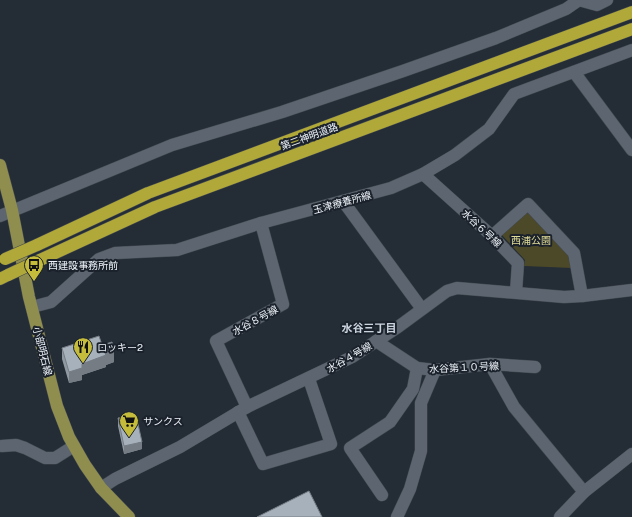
<svg xmlns="http://www.w3.org/2000/svg" width="632" height="517" font-family="'Public Sans','Noto Sans JP',sans-serif">
  <style>
    .green { fill: #4c4928 }
    .lines { fill: none; stroke-linecap: round; stroke-linejoin: round }
    .minor-casing { stroke: #434951; stroke-width: 13 }
    .major-casing { stroke: #434951; stroke-width: 13 }
    .highway-casing { stroke: #434951; stroke-width: 13 }
    .minor { stroke: #5d6670; stroke-width: 12 }
    .major { stroke: #8f8e4e; stroke-width: 12 }
    .highway { stroke: #b0a838; stroke-width: 12 }
    .highway-bridge-casing { stroke: #434951; stroke-width: 13; stroke-linecap: butt }
    .highway-bridge { stroke: #b0a838; stroke-width: 12 }
    .wall { fill: #9098a2 }
    .shaded-wall { fill: #757c84 }
    .building { fill: #a7b1bc; stroke: #757c84 }
    .labels { text-anchor: middle; stroke-width: 4; stroke-linejoin: round; paint-order: stroke }
    .street-label { font-size: 10px; fill: #edf2f8; stroke: #1b222b }
    .park-label { font-size: 10px; fill: #e0dc98; stroke: #1b222b }
    .poi-label { font-size: 10px; fill: #edf2f8; stroke: #1b222b; text-anchor: start }
    .neighbourhood-label { font-size: 11px; font-weight: bold; fill: #cad4df; stroke: #1b222b }
  </style>
  <rect width="100%" height="100%" fill="#242c35"/>
  <path class="green" d="M530,212L567,253L572,268L524,266L525,260L502,235L525,214Z"/>
  <g class="lines">
    <g class="minor-casing">
      <g id="minor">
        <path d="M579,0L597,5L607,0"/>
        <path d="M574,72L632,150"/>
        <path d="M423,174L492,236L518,263L516,292"/>
        <path d="M343,201L422,309"/>
        <path d="M0,216L172,145L282,112L403,71L496,38L566,9L579,0"/>
        <path d="M492,236L528,204L574,253L582,296"/>
        <path d="M32,307L51,302L99,259L115,253L177,250L261,223L391,188L423,174L455,155L489,129L514,94L632,50"/>
        <path d="M376,341L417,368L435,370L490,364L535,367"/>
        <path d="M490,364L514,407L584,492"/>
        <path d="M247,407L216,341L283,304L261,223"/>
        <path d="M238,412L263,464L331,444L309,379"/>
        <path d="M2,446L16,445L25,448L45,458H55L74,446"/>
        <path d="M101,488L115,479L180,447L247,407L352,357L398,327L447,291L457,288L564,297L582,296L632,290"/>
        <path d="M382,495L350,448L390,422L413,389L417,368"/>
        <path d="M397,517L410,489L421,451V403L435,370"/>
        <path d="M560,517L584,492L632,454"/>
      </g>
    </g>
    <g class="major-casing">
      <path id="major" d="M0,165L12,210L29,297L57,406L69,437L85,465L101,488L129,517"/>
    </g>
    <g class="highway-casing">
      <g id="highway">
        <path d="M37,245L148,193L632,12"/>
        <path d="M40,260L155,207L632,29"/>
        <path d="M0,279L8,275"/>
      </g>
    </g>
    <use href="#minor" class="minor"/>
    <use href="#major" class="major"/>
    <use href="#highway" class="highway"/>
    <g class="highway-bridge-casing">
      <g id="highway-bridge">
        <path d="M5,259L37,245"/>
        <path d="M8,275L40,260"/>
      </g>
    </g>
    <use href="#highway-bridge" class="highway-bridge"/>
  </g>
  <g class="wall">
    <path d="M102,345L114,362L106,365V367L82,375V380L69,383L62,359V348Z"/>
    <path d="M118,418L142,449L124,454L118,426Z"/>
  </g>
  <g class="shaded-wall">
    <path d="M114,350V362L106,365V367L82,375V380L69,383V372L82,364Z"/>
    <path d="M142,442V449L124,454V446Z"/>
  </g>
  <g class="building">
    <path d="M99,336L102,345L112,342L114,350L105,354L106,355L82,364V368L69,372L62,348Z"/>
    <path d="M136,415L142,442L124,446L118,418Z"/>
    <path d="M309,491L322,517H257Z"/>
  </g>
  <defs>
    <g id="bus-pin" transform="scale(1)"><path d="M0 17L-7.5 6A9.5 9.5 0 1 1 7.5 6Z" fill="#c6bc3c" stroke="#1b222b"/><path d="M-5-6H5V4H4V6H2V4H-2V6H-4V4H-5ZM-3.5-4V0h7V-4ZM-3.5 1.2v1.5H-2V1.2ZM2 1.2v1.5H3.5V1.2Z" fill="#111"/></g>
    <g id="restaurant-pin" transform="scale(1)"><path d="M0 17L-7.5 6A9.5 9.5 0 1 1 7.5 6Z" fill="#c6bc3c" stroke="#1b222b"/><path d="M-5-6h1v4h1v-4h1v4h1v-4h1v5L-1.5 .5V6h-2V.5L-5-1ZM5-6V6H3V1.5H1.5Q1.5-4 5-6Z" fill="#111"/></g>
    <g id="supermarket-pin" transform="scale(1)"><path d="M0 17L-7.5 6A9.5 9.5 0 1 1 7.5 6Z" fill="#c6bc3c" stroke="#1b222b"/><path d="M-6-5.5h2.5l.6 2H6L4.5 2H-2.5L-4.4-4H-6ZM-1.5 3.2a1.3 1.3 0 1 0 .1 0ZM3 3.2a1.3 1.3 0 1 0 .1 0Z" fill="#111"/></g>
  </defs>
  <g fill-rule="evenodd">
    <use href="#bus-pin" x="34" y="265"/>
    <use href="#restaurant-pin" x="83" y="347"/>
    <use href="#supermarket-pin" x="129" y="421"/>
  </g>
  <g class="labels">
    <g class="street-label">
      <text transform="translate(309 136) rotate(-20)" y="4">第二神明道路</text>
      <text transform="translate(342 202) rotate(-15)" y="4">玉津療養所線</text>
      <text transform="translate(482 228) rotate(43)" y="4">水谷６号線</text>
      <text transform="translate(255 320) rotate(-29)" y="4">水谷８号線</text>
      <text transform="translate(43 351) rotate(76)" y="4">小部明石線</text>
      <text transform="translate(349 357) rotate(-30)" y="4">水谷４号線</text>
      <text transform="translate(464 367) rotate(-3)" y="4">水谷第１０号線</text>
    </g>
    <g class="park-label">
      <text x="531" y="244">西浦公園</text>
    </g>
    <g class="poi-label">
      <text x="48" y="269">西建設事務所前</text>
      <text x="97" y="351">ロッキー2</text>
      <text x="143" y="425">サンクス</text>
    </g>
    <g class="neighbourhood-label">
      <text x="369" y="332">水谷三丁目</text>
    </g>
  </g>
</svg>
